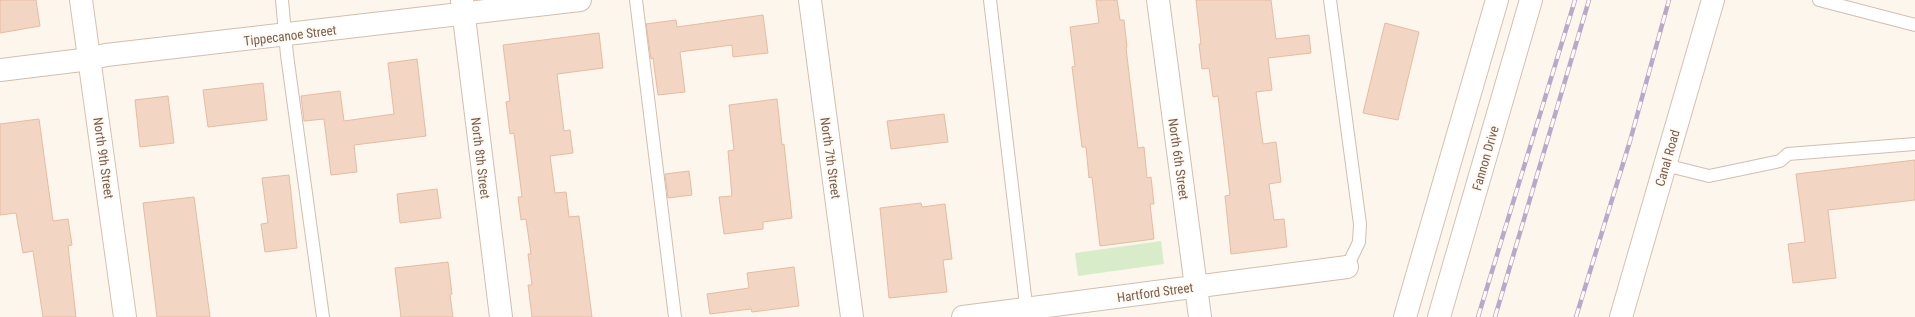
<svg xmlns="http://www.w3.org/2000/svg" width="1915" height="317" font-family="'Roboto Condensed',sans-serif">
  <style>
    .green { fill: #d8ecc9 }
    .building { fill: #f3d5c3; stroke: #e6bba3 }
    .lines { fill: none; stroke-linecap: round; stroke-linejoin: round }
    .lane-casing { stroke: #d1beb0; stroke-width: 14 }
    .street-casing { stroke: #d1beb0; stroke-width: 24 }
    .secondary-casing { stroke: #d6c0b0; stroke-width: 24 }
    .lane { stroke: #fff; stroke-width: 12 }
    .street { stroke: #fff; stroke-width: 22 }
    .secondary { stroke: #fff; stroke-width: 22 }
    .rail-casing { stroke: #b9a8c9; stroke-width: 4.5 }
    .rail { stroke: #fffaf3; stroke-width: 3; stroke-dasharray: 9; stroke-linecap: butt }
    .labels { text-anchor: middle; stroke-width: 4; stroke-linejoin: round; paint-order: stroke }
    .street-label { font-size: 13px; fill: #7a5c4d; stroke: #fffaf3 }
  </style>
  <rect width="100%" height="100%" fill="#fdf6ec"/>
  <path class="green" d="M1161,241L1164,264L1078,276L1075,253Z"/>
  <g class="building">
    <path d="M0,0H36L40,26L0,33Z"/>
    <path d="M1096,0H1117L1120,20H1124L1127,47L1126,48L1138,148L1144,147L1147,178L1151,177L1154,204H1150L1154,239L1100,246L1092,177L1089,178L1086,147H1082L1072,67L1075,66L1070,27L1099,23Z"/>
    <path d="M1196,0H1271L1276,39L1309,35L1311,53L1268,58L1272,90L1256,92L1263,144L1276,142L1281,182L1269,184L1274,220L1284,219L1287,247L1231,254L1225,196L1230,195L1218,96L1213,97L1209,68L1202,69L1199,44H1201Z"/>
    <path d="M763,15L768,53L733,57L732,45L680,52L685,92L658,95L653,58L651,59L646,24L676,20L677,27Z"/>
    <path d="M1385,23L1419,32L1398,120L1363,113Z"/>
    <path d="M599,33L603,68L557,74L564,131L570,130L573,153L550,156L555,193L566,192L569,217L579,216L592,317H532L528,285H532L528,254H531L526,219L521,220L518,197H522L514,133L510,134L506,102L510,101L503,45Z"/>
    <path d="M417,59L426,136L354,145L357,172L331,175L324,119L304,121L301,96L340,91L344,121L394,114L388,63Z"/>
    <path d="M263,83L267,120L208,127L203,90Z"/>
    <path d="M168,96L174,143L140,147L135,100Z"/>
    <path d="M777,99L782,145L784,144L792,218L763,222V229L724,234L719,197L732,196L728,151L734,150L729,105Z"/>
    <path d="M944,114L948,142L891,149L887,121Z"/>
    <path d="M39,119L53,221L68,219L72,245L68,246L76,317H43L33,251L23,253L16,213L0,215V124Z"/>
    <path d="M1915,160V200L1828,210L1836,278L1793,283L1788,244L1805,242L1796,174Z"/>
    <path d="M689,171L692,195L668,198L665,174Z"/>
    <path d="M289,175L297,248L265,252L261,224L268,223L262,178Z"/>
    <path d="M437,189L441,218L400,223L397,194Z"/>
    <path d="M194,197L210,317H157L143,203Z"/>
    <path d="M921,203L922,207L945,204L952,259L943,260L947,292L889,298L880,208Z"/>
    <path d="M448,262L452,294L450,295L453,317H401L395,268Z"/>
    <path d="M794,267L799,306L752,312L751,309L710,314L707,294L749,288L747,273Z"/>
  </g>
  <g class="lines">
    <g class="lane-casing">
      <g id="lane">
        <path d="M282,0L287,55L323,317"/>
        <path d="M636,0L675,317"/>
        <path d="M990,0L1027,313"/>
        <path d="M1330,0L1360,224L1359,242L1347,267"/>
        <path d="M1819,0L1915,25"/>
        <path d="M1665,165L1709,176L1780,161L1788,154L1915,144"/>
      </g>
    </g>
    <g class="street-casing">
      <g id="street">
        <path d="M810,0L852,317"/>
        <path d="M1158,0L1200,317"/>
        <path d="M462,1L501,317"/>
        <path d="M0,70L90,59L106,55L580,0"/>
        <path d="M963,317L1347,267"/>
      </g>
    </g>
    <g class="secondary-casing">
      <g id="secondary">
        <path d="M81,0L125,317"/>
        <path d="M1405,317L1497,0"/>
        <path d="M1439,317L1531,0"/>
        <path d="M1621,317L1713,0"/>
      </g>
    </g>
    <use href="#lane" class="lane"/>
    <use href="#street" class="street"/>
    <use href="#secondary" class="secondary"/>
    <g class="rail-casing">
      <g id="rail">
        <path d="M1478,317L1575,0"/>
        <path d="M1495,317L1589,0"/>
        <path d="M1576,317L1630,141L1669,0"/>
      </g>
    </g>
    <use href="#rail" class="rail"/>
  </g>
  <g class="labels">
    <g class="street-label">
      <text transform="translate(290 35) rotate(-7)" y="5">Tippecanoe Street</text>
      <text transform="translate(104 158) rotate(82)" y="5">North 9th Street</text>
      <text transform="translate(481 158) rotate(83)" y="5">North 8th Street</text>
      <text transform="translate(831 158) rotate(82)" y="5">North 7th Street</text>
      <text transform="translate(1485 158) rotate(-74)" y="5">Fannon Drive</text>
      <text transform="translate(1667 158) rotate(-74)" y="5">Canal Road</text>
      <text transform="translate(1179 159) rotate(82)" y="5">North 6th Street</text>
      <text transform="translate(1155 292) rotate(-8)" y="5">Hartford Street</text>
    </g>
  </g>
</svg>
